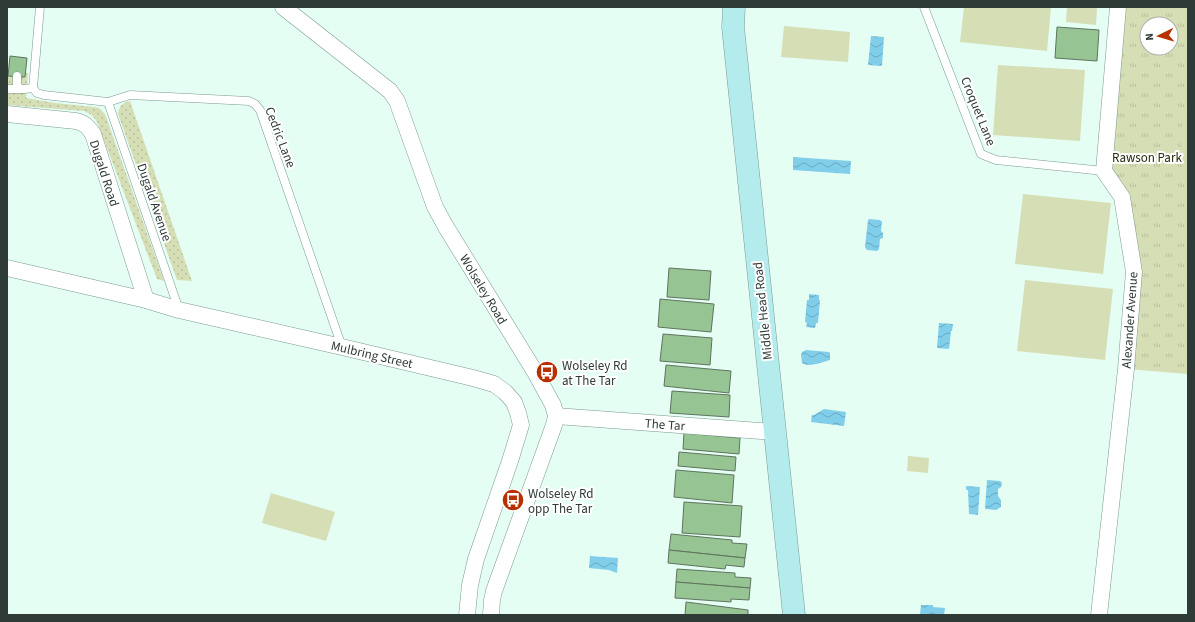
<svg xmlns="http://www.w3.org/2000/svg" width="1195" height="622" font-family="'Source Sans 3',sans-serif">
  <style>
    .grass { fill: url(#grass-dots) }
    .park { fill: url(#park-tufts); fill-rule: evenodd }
    .pitch { fill: #d6deb5 }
    .water { fill: url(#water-waves) }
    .building { fill: #96c593; stroke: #60735f }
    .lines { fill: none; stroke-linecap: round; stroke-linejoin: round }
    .lane-casing { stroke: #7c9a8f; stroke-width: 9 }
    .street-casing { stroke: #7c9a8f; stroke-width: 17 }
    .secondary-casing { stroke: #7c9a8f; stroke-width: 23 }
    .lane { stroke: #fff; stroke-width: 8 }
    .street { stroke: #fff; stroke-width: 16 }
    .secondary { stroke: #b4eced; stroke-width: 22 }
    .labels { text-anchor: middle; stroke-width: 4; stroke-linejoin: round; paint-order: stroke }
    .street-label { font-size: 13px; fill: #2f3b37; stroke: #fff }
    .park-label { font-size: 13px; fill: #282c10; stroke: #fff }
    .poi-label { font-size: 13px; fill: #2f3b37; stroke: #fff; text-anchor: start }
  </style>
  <defs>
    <pattern id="grass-dots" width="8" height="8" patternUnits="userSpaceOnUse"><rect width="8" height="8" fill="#d6deb5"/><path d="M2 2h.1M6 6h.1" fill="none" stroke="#b8bf9c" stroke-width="1.8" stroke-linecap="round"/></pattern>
    <pattern id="park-tufts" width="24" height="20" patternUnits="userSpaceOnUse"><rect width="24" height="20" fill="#d6deb5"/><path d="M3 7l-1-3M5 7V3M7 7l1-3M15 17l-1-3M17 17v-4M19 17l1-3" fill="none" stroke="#b8bf9c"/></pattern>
    <pattern id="water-waves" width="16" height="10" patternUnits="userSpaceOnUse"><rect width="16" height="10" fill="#81ceeb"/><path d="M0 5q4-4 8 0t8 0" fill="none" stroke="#6aa8bf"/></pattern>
  </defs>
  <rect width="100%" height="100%" fill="#e4fef4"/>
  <g class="grass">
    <path d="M7,71L28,73L26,98L55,103L94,107L99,108L105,114L164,281L157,279L97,122L92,115L84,111L7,105Z"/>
    <path d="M130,101L192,281L177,280L118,114C119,106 122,103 130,101Z"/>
  </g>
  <path class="park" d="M1118,7H1188V374L1126,369L1134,272L1122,197L1104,171ZM1147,24H1171V48H1147Z"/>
  <g class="pitch">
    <path d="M964,7H1051L1047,51L960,42Z"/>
    <path d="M1067,7H1097L1096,25L1066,22Z"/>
    <path d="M784,26L850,32L848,62L781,57Z"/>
    <path d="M998,65L1085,70L1080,141L993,135Z"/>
    <path d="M1188,97V192L1183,172L1181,135Z"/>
    <path d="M1023,194L1111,203L1103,274L1015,264Z"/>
    <path d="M1025,280L1113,289L1105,360L1017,351Z"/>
    <path d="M908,456L929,458L928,473L907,471Z"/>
    <path d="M271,493L335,512L326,541L262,523Z"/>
  </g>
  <g class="water">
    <path d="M871,36L884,37L882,66L868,65Z"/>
    <path d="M793,157L851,161L850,174L793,170Z"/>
    <path d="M869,219L880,220L882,222L881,231L883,233V238L880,239L879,249L877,251L867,250L865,247L868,220Z"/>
    <path d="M809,294L819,295V300H820L818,323H816L815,328L806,327L807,323L805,322L807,300H809Z"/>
    <path d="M939,323L953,324L952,331H951L949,349L937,348Z"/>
    <path d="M806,350L829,352L830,353V360C821,362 810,368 802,363L801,355L802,352Z"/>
    <path d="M824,409L846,412L844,426L811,422L812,415H814Z"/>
    <path d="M987,480L1000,481L1002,483L1001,487L998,489V496L1001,500V507L996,510L985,509Z"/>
    <path d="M966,486L980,487L978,515L969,514L968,490H966Z"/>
    <path d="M590,556L618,558L617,573L609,570L589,568Z"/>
    <path d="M921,605H933V607L945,608L944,615L920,614Z"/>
  </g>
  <g class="building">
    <path d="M1057,27L1099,30L1097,61L1055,58Z"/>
    <path d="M10,56L27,58L25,77L8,76Z"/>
    <path d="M669,268L711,271L709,300L667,297Z"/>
    <path d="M660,299L714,304L711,332L658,327Z"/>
    <path d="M663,334L712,338L710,365L660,361Z"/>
    <path d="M666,365L731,371L729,393L664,386Z"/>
    <path d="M672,391L730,395L729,417L670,413Z"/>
    <path d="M684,433L740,438L739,454L683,449Z"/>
    <path d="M679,452L736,457L735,471L678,466Z"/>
    <path d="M676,470L734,475L732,503L674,497Z"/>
    <path d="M684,502L742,506L740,537L682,533Z"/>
    <path d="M671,534L732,540V543L747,544L745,558L669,550Z"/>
    <path d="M669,550L745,558L744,567L726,565L725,569L668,563Z"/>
    <path d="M677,569L735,573V577L751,578L750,588L676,582Z"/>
    <path d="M676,582L750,588L749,600L731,599V602L675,598Z"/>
    <path d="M686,602L748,610V615H685Z"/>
  </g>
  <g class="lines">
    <g class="lane-casing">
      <g id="lane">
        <path d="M924,7L981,154L996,160L1104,171"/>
        <path d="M17,76V86L21,89"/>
        <path d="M33,88L37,93L44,95L108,102L130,95L249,101L255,104L260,110L342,347"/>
        <path d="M33,88L40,7"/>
        <path d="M7,89H24L33,88"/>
        <path d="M108,102L179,310"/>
      </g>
    </g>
    <g class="street-casing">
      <g id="street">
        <path d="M283,7L390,91L397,101L435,207L446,227L535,372L553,405L556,416L554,425L494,591L492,600L491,615"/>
        <path d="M7,114L76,121C85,123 88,127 93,134L146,300"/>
        <path d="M7,268L146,300L179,310L342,347L473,378L494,384L505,392L514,402L518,413L521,425L510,461L476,559L470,585L467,615"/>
        <path d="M556,416L775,432"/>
        <path d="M1099,615L1126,369L1134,272L1122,197L1104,171L1118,7"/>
      </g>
    </g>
    <g class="secondary-casing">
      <path id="secondary" d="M734,7L733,27L794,615"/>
    </g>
    <use href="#lane" class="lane"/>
    <use href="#street" class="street"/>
    <use href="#secondary" class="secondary"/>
  </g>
  <defs>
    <g id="bus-disc" transform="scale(1.15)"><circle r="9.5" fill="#b82f00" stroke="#fff"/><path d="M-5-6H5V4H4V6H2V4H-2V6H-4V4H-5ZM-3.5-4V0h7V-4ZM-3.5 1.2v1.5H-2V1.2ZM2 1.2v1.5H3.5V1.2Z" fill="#fff"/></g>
  </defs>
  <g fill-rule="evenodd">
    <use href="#bus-disc" x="547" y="372"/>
    <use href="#bus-disc" x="513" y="500"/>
  </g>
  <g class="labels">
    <g class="street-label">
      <text transform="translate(979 111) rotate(68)" y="5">Croquet Lane</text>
      <text transform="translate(281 137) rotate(69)" y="5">Cedric Lane</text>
      <text transform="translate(105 173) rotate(72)" y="5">Dugald Road</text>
      <text transform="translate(155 202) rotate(71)" y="5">Dugald Avenue</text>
      <text transform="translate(484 289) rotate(59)" y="5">Wolseley Road</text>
      <text transform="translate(762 311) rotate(-96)" y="5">Middle Head Road</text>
      <text transform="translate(1129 320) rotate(-86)" y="5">Alexander Avenue</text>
      <text transform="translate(372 354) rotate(13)" y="5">Mulbring Street</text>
      <text transform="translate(665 424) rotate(4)" y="5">The Tar</text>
    </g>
    <g class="park-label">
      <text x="1147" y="162">Rawson Park</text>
    </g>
    <g class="poi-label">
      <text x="562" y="370">Wolseley Rd<tspan x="562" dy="15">at The Tar</tspan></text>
      <text x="528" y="498">Wolseley Rd<tspan x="528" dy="15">opp The Tar</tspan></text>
    </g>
  </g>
  <rect width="1195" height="622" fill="none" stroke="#2f3b37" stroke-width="16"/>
  <g transform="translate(1159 36) rotate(265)"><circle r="19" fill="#ffffff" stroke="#acb1af"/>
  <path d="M0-3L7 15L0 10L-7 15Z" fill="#b82f00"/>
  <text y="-6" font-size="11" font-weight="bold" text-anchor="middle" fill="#2f3b37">N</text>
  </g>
</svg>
